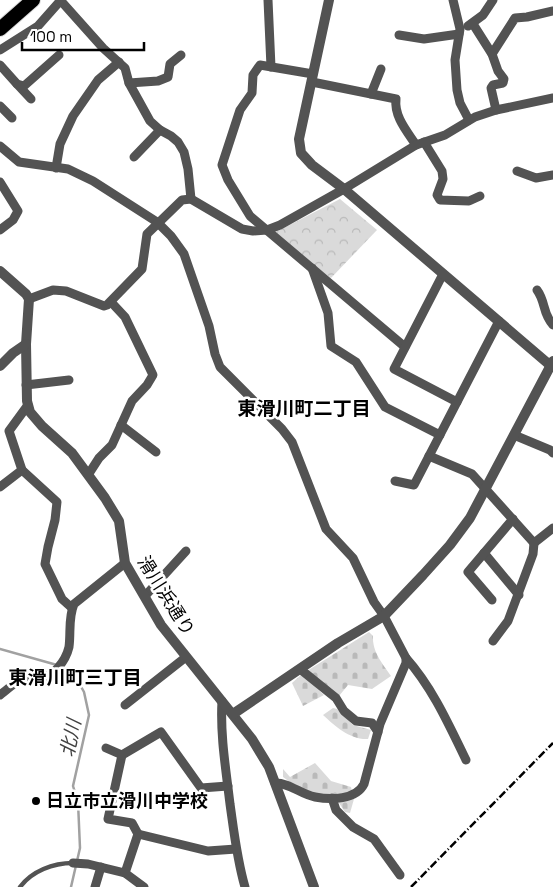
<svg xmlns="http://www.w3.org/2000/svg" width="553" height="887" font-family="'Space Grotesk','Noto Sans JP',sans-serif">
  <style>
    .forest { fill: url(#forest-crowns) }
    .cemetery { fill: url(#cemetery-stones) }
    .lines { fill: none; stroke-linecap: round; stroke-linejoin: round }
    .stream { stroke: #a1a1a1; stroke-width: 2.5 }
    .trunk-casing { stroke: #dbdbdb; stroke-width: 16 }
    .service { stroke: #535353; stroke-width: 4.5 }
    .minor { stroke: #535353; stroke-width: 9 }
    .tertiary { stroke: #535353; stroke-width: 10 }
    .trunk { stroke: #000; stroke-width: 14 }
    .rail { stroke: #000; stroke-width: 2.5; stroke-dasharray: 8 2.5 1 2.5; stroke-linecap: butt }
    .poi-dot { fill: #000; stroke: #fff; stroke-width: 2 }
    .labels { text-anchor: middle; stroke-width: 5; stroke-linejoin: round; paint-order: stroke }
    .street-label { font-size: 18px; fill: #000; stroke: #fff }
    .poi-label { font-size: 18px; font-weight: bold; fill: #000; stroke: #fff; text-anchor: start }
    .neighbourhood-label { font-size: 19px; font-weight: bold; fill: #000; stroke: #fff }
    .water-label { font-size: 19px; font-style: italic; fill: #424242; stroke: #fff }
  </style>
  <defs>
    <pattern id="forest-crowns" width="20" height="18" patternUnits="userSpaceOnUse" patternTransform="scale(1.25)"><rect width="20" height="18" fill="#dadada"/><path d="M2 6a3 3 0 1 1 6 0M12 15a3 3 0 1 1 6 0" fill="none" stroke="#b9b9b9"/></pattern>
    <pattern id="cemetery-stones" width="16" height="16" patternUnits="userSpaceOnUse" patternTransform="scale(1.25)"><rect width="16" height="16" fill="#dadada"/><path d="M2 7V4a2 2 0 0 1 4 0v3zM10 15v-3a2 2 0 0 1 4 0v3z" fill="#b9b9b9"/></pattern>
  </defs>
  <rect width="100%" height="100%" fill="#fff"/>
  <path class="forest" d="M340,199L377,230L331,278L272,234Z"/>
  <g class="cemetery">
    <path d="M369,632L373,636C372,652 383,664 391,676L372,689L348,685L339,696L307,671Z"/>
    <path d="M302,674L324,695L303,706L292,683Z"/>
    <path d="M333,708L337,709L353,725L371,730L368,739C350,740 335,726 323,715Z"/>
    <path d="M315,763L331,781L351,787L354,799L350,813L345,812L337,800L298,788L283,777V769L290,777Z"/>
  </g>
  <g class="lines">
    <g class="stream">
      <path d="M0,649L57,665"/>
      <path d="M62,667L74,674L84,692L89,715L73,786L78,802L80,848L71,887"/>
    </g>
    <g class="trunk-casing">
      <path id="trunk" d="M0,29L33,0"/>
    </g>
    <path class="service" d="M20,887C32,871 53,863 73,863"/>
    <g class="minor">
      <path d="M268,0L271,67"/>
      <path d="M453,0L460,29L455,60L457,90L460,103L469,120"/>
      <path d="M61,1L103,48L125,68L129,83L150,121L160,130L171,136L178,142L184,152L188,169L191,199"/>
      <path d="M473,24L492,54L498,71L504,79L503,83L493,85L491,88L496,110"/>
      <path d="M468,26L483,15L493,0"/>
      <path d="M399,35L424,39L459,34"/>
      <path d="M0,50L38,26L61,0"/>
      <path d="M492,54L515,18L527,17L553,11"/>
      <path d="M0,65L17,84L24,86L59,55"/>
      <path d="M313,74L260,65L253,75L252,93L240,110L222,165L228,180L250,216L405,347"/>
      <path d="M312,82L396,99C394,116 406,130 416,145"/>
      <path d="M129,83L158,81L168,77L170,64L181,55"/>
      <path d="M17,84L31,99"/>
      <path d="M371,94L381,69"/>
      <path d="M0,106L12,118"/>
      <path d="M424,142L442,171L443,179L437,195L440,200L469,201L480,196"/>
      <path d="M0,146L19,162L68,169L93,181L157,222L171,236L184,254L209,326L215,354L220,367L282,429L292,442L326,529L353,558L374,602L384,616L406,658V663L380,724L364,784C356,800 331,800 315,797C300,794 290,783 275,783"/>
      <path d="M134,157L160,130"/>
      <path d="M56,168L60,144L73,116L98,80L119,62"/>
      <path d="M517,171L536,178L553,175"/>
      <path d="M0,182L18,211L13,220L0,230"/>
      <path d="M312,268L328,313L331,346L356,362L385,407L440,435"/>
      <path d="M443,274L394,369L457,402"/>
      <path d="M537,290C546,302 542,313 553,325"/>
      <path d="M29,299L53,290L66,291L104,306L107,305L142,269L147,234L182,200L191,199L242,229L253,231L267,230L280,225L344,189L416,145L445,135L475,117L496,110L553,98"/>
      <path d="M26,385L69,380"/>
      <path d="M121,425L156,452"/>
      <path d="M514,435L550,450L553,453"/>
      <path d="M429,456L472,474L534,543L553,528"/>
      <path d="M22,470L57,502L55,520L48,547L45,564L62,599L72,608"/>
      <path d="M88,475L99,458L112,445L132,401L147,385L153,375L125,317L111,302"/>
      <path d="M395,481L414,485L499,321"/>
      <path d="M0,487L22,470L9,431L28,405"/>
      <path d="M484,553L519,595"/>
      <path d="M145,596L186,551"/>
      <path d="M492,600L468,572L513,519"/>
      <path d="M493,641L508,621L533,554L534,543"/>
      <path d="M406,658C432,687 449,725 466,760"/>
      <path d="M300,669L336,698L344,711L356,721L372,723L378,732"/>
      <path d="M0,695C7,690 15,682 22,678C28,676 32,678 38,678C53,679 66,660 69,647C71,632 68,618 74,604L125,563"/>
      <path d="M222,701C220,735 226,770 230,804C234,832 237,860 245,887"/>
      <path d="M125,705L186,657"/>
      <path d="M106,748L122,755L108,819L132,823L138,834"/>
      <path d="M122,755L161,732L201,788L228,786"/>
      <path d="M332,798L336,810L353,827L374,839L400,875"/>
      <path d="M73,863L88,864L125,873L144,887"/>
      <path d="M125,873L138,834L208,851L236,849"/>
      <path d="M95,887L101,867"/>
    </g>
    <g class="tertiary">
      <path d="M329,0L299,139L301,153L312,165L344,189L551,366"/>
      <path d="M0,271L26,294L29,299L26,344L27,401L30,412L42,426L72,453L105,498L119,521L125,563L161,625L252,739L269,767L314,887"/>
      <path d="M0,366L13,353L26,344"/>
      <path d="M233,714L338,643L384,616L423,575L450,545L470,518L553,361"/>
    </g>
    <use href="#trunk" class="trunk"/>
    <path class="rail" d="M411,887L553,743"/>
  </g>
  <circle class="poi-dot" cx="36" cy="801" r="5"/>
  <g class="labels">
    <g class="street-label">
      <text transform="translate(166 596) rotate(58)" y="6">滑川浜通り</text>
    </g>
    <g class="poi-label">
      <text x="46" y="807">日立市立滑川中学校</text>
    </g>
    <g class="neighbourhood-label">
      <text x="304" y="415">東滑川町二丁目</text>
      <text x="75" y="684">東滑川町三丁目</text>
    </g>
    <g class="water-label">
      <text transform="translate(70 738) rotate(-78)" y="7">北川</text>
    </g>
  </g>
  <path d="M22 42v8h122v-8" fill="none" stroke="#000000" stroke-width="2.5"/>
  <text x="30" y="42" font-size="15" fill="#000000" stroke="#ffffff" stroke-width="4" paint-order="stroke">100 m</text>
</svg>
